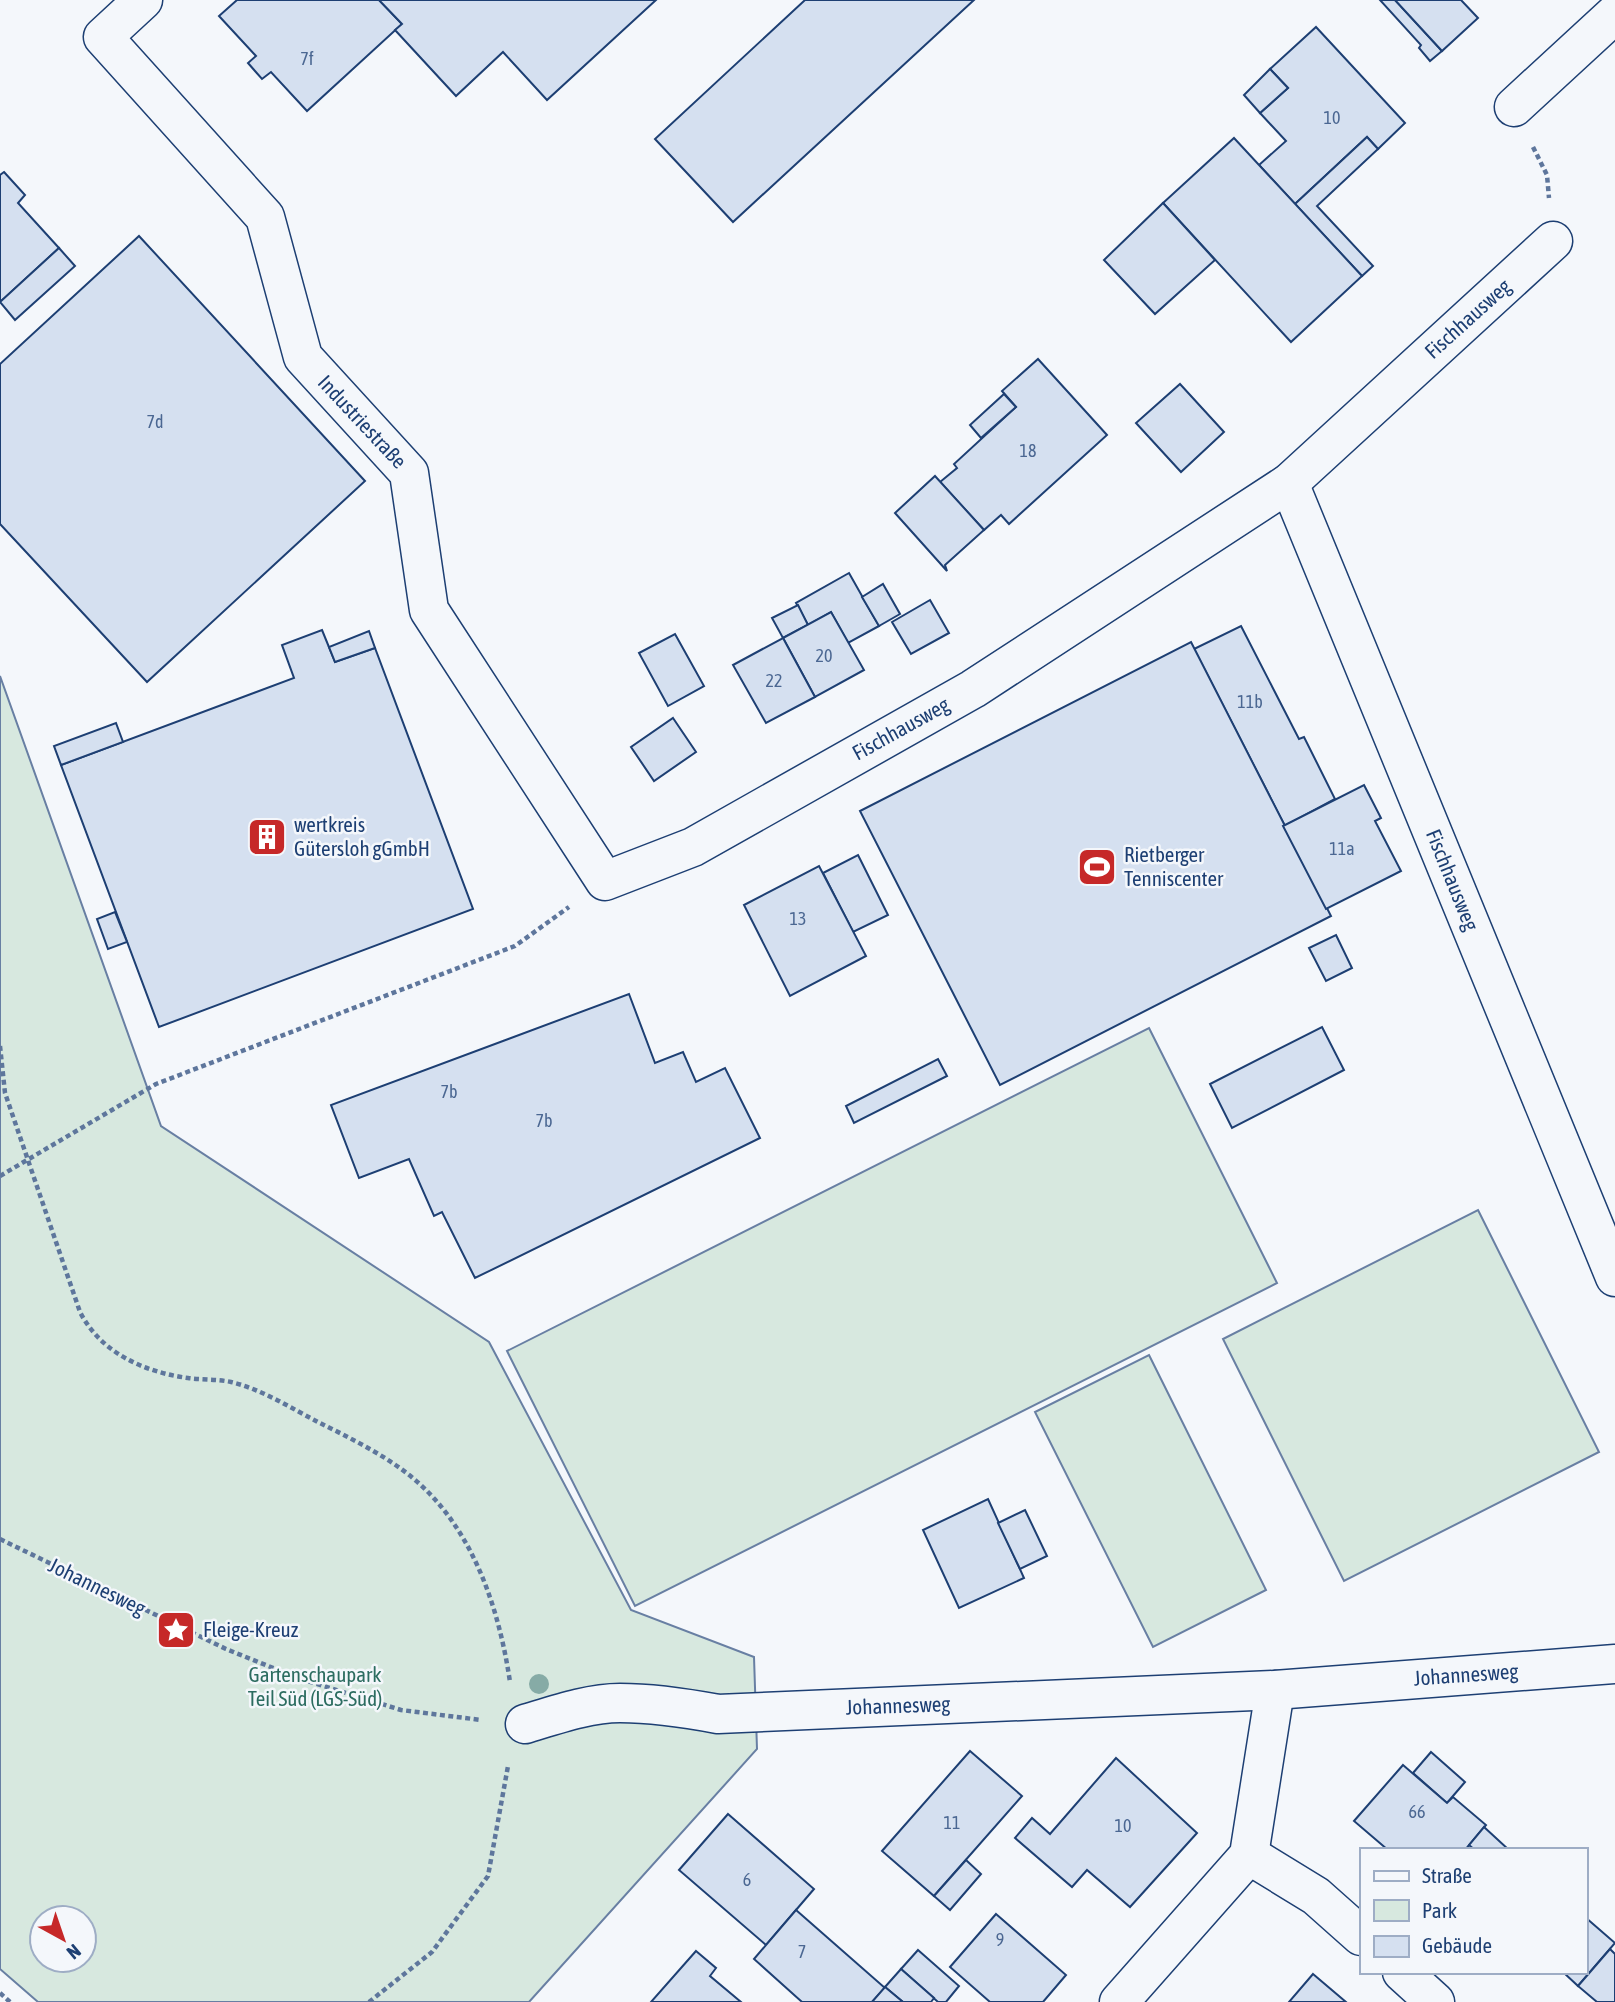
<svg xmlns="http://www.w3.org/2000/svg" width="1615" height="2002" font-family="'Asap Condensed',sans-serif">
  <style>
    .green { fill: #d7e8df; stroke: #687fa3; stroke-width: 2; fill-rule: evenodd }
    .building { fill: #d5e0f0; stroke: #1d3f73; stroke-width: 2 }
    .lines { fill: none; stroke-linecap: round; stroke-linejoin: round }
    .street-casing { stroke: #1d3f73; stroke-width: 41 }
    .path { stroke: #5e769c; stroke-width: 4.5; stroke-dasharray: 5 3.5; stroke-linecap: butt }
    .street { stroke: #f4f7fb; stroke-width: 38 }
    .tree { fill: #86aba6 }
    .labels { text-anchor: middle; stroke-width: 5; stroke-linejoin: round; paint-order: stroke }
    .number-label { font-size: 18px; fill: #4b6792 }
    .street-label { font-size: 21px; fill: #1d3f73; stroke: #f4f7fb }
    .poi-label { font-size: 21px; fill: #1d3f73; stroke: #f4f7fb; text-anchor: start }
    .park-label { font-size: 21px; fill: #2c6c60; stroke: #f4f7fb }
  </style>
  <rect width="100%" height="100%" fill="#f4f7fb"/>
  <g class="green">
    <path d="M0,676L161,1126L489,1342L631,1610L754,1657L757,1749L529,2002H38L0,1969ZM42,1918H84V1960H42Z"/>
    <path d="M1149,1028L1277,1283L635,1606L507,1351Z"/>
    <path d="M1478,1210L1599,1452L1344,1581L1223,1339Z"/>
    <path d="M1149,1355L1266,1590L1153,1647L1035,1412Z"/>
  </g>
  <g class="building">
    <path d="M237,0H379L402,24L307,111L271,72L262,79L248,63L256,56L219,16Z"/>
    <path d="M379,0H656L547,100L503,52L456,96L395,30L402,24Z"/>
    <path d="M805,0H974L733,222L655,139Z"/>
    <path d="M1380,0H1395L1442,51L1430,61L1419,48L1421,45Z"/>
    <path d="M1395,0H1461L1478,18L1442,51Z"/>
    <path d="M1316,27L1405,123L1378,149L1367,137L1295,204L1259,165L1286,141L1260,113L1288,88L1270,69Z"/>
    <path d="M1270,69L1288,88L1260,113L1244,95Z"/>
    <path d="M1367,137L1378,149L1317,206L1373,266L1362,276L1295,204Z"/>
    <path d="M1234,138L1362,276L1291,342L1163,203Z"/>
    <path d="M4,172L25,195L18,203L59,248L0,302V175Z"/>
    <path d="M1163,203L1215,260L1155,314L1104,260Z"/>
    <path d="M139,236L365,481L147,682L0,524V364Z"/>
    <path d="M59,248L75,266L15,320L0,302Z"/>
    <path d="M1038,359L1107,435L1009,524L1001,515L984,530L940,482L957,468L954,464L1016,407L1002,391Z"/>
    <path d="M1180,384L1224,432L1181,472L1136,423Z"/>
    <path d="M1004,394L1016,407L981,438L970,425Z"/>
    <path d="M935,476L984,530L945,565L947,571L895,513Z"/>
    <path d="M849,573L879,626L848,643L831,612L808,625L796,603Z"/>
    <path d="M883,584L900,614L879,626L862,597Z"/>
    <path d="M930,600L949,633L911,654L892,622Z"/>
    <path d="M798,605L808,625L783,638L772,618Z"/>
    <path d="M831,612L864,670L815,697L783,638Z"/>
    <path d="M1241,626L1299,739L1304,737L1335,799L1285,826L1194,649Z"/>
    <path d="M322,630L335,662L375,648L473,909L159,1027L61,765L294,678L282,645Z"/>
    <path d="M369,631L375,648L335,662L329,647Z"/>
    <path d="M675,634L704,686L668,706L639,653Z"/>
    <path d="M783,638L815,697L766,723L733,665Z"/>
    <path d="M1191,642L1331,916L1000,1085L860,811Z"/>
    <path d="M673,718L696,752L654,781L631,747Z"/>
    <path d="M116,723L123,742L61,765L54,746Z"/>
    <path d="M1364,785L1381,818L1375,821L1401,871L1326,909L1283,826Z"/>
    <path d="M858,855L888,915L853,932L823,873Z"/>
    <path d="M819,866L866,956L790,996L744,905Z"/>
    <path d="M115,912L127,942L108,949L97,919Z"/>
    <path d="M1336,935L1352,968L1326,981L1309,948Z"/>
    <path d="M629,994L655,1063L683,1052L696,1082L725,1068L760,1138L475,1278L442,1212L434,1216L409,1159L359,1178L331,1105Z"/>
    <path d="M1322,1027L1344,1070L1232,1128L1210,1084Z"/>
    <path d="M938,1059L947,1076L854,1123L846,1106Z"/>
    <path d="M988,1499L1024,1578L959,1608L923,1530Z"/>
    <path d="M1025,1510L1047,1556L1020,1569L998,1523Z"/>
    <path d="M970,1751L1022,1796L934,1896L882,1851Z"/>
    <path d="M1431,1752L1465,1782L1447,1803L1413,1773Z"/>
    <path d="M1116,1758L1197,1833L1130,1907L1087,1870L1072,1887L1015,1838L1032,1818L1050,1834Z"/>
    <path d="M1403,1765L1447,1803L1453,1797L1486,1825L1465,1850H1388L1354,1821Z"/>
    <path d="M728,1814L814,1889L766,1945L679,1870Z"/>
    <path d="M1484,1827L1509,1850H1475L1469,1845Z"/>
    <path d="M966,1860L981,1874L950,1910L934,1896Z"/>
    <path d="M796,1910L885,1988L872,2002H802L754,1959Z"/>
    <path d="M996,1914L1066,1975L1043,2002H990L950,1967Z"/>
    <path d="M1585,1917L1615,1943L1578,1986L1563,1972H1585Z"/>
    <path d="M1610,1949L1615,1954V2002H1597L1578,1986Z"/>
    <path d="M918,1950L959,1986L946,2002H938L901,1969Z"/>
    <path d="M696,1951L716,1968L710,1976L741,2002H651Z"/>
    <path d="M901,1969L934,1998L931,2002H903L885,1987Z"/>
    <path d="M1313,1974L1346,2002H1289Z"/>
    <path d="M885,1987L903,2002H872Z"/>
  </g>
  <g class="lines">
    <g class="street-casing">
      <g id="street">
        <path d="M143,0L103,37L265,217L303,357L409,473L429,610L605,881L693,847L973,689L1289,483L1553,241"/>
        <path d="M1514,107L1615,14"/>
        <path d="M1289,483L1615,1277"/>
        <path d="M525,1724C555,1715 589,1703 620,1703C653,1703 686,1708 718,1714L1275,1690L1615,1664"/>
        <path d="M1249,1855L1316,1896L1361,1936"/>
        <path d="M1402,1972L1435,2002"/>
        <path d="M1119,2002L1249,1855L1275,1690"/>
      </g>
    </g>
    <g class="path">
      <path d="M1533,147L1547,175L1549,198"/>
      <path d="M0,1046L5,1093L80,1312C101,1353 144,1372 188,1378C202,1380 217,1379 231,1382C261,1389 291,1408 318,1422C350,1438 387,1456 414,1479C473,1529 499,1608 510,1682"/>
      <path d="M0,1176L156,1084L515,946L569,907"/>
      <path d="M0,1539L226,1649L298,1678L401,1710L481,1720"/>
      <path d="M0,1993L10,2002"/>
      <path d="M369,2002L432,1952L488,1876L508,1766"/>
    </g>
    <use href="#street" class="street"/>
  </g>
  <circle class="tree" cx="539" cy="1684" r="10"/>
  <defs>
    <g id="building-square" transform="scale(2.0125)"><rect x="-9" y="-9" width="18" height="18" rx="4" fill="#c62828" stroke="#f4f7fb"/><path d="M-4-6H4V6H1V3H-1V6H-4ZM-2.5-4.3h1.7v1.8h-1.7ZM.8-4.3h1.7v1.8H.8ZM-2.5-1h1.7V.8h-1.7ZM.8-1h1.7V.8H.8Z" fill="#fff"/></g>
    <g id="stadium-square" transform="scale(2.0125)"><rect x="-9" y="-9" width="18" height="18" rx="4" fill="#c62828" stroke="#f4f7fb"/><path d="M0-5a6.5 5 0 1 0 0 10a6.5 5 0 1 0 0-10ZM-3.5-1.8h7v3.6h-7Z" fill="#fff"/></g>
    <g id="sight-square" transform="scale(2.0125)"><rect x="-9" y="-9" width="18" height="18" rx="4" fill="#c62828" stroke="#f4f7fb"/><path d="M0-6L1.8-2.2L6-1.7L2.9 1.2L3.7 5.4L0 3.3L-3.7 5.4L-2.9 1.2L-6-1.7L-1.8-2.2Z" fill="#fff"/></g>
  </defs>
  <g fill-rule="evenodd">
    <use href="#building-square" x="267" y="837"/>
    <use href="#stadium-square" x="1097" y="867"/>
    <use href="#sight-square" x="176" y="1630"/>
  </g>
  <g class="labels">
    <g class="number-label">
      <text x="307" y="65">7f</text>
      <text x="1332" y="124">10</text>
      <text x="155" y="428">7d</text>
      <text x="1028" y="457">18</text>
      <text x="824" y="662">20</text>
      <text x="774" y="687">22</text>
      <text x="1250" y="708">11b</text>
      <text x="1342" y="855">11a</text>
      <text x="798" y="925">13</text>
      <text x="449" y="1098">7b</text>
      <text x="544" y="1127">7b</text>
      <text x="1417" y="1818">66</text>
      <text x="952" y="1829">11</text>
      <text x="1123" y="1832">10</text>
      <text x="747" y="1886">6</text>
      <text x="1000" y="1946">9</text>
      <text x="802" y="1958">7</text>
    </g>
    <g class="street-label">
      <text transform="translate(1468 319) rotate(-42)" y="7">Fischhausweg</text>
      <text transform="translate(362 422) rotate(47)" y="7">Industriestraße</text>
      <text transform="translate(901 729) rotate(-29)" y="7">Fischhausweg</text>
      <text transform="translate(1452 880) rotate(68)" y="7">Fischhausweg</text>
      <text transform="translate(97 1587) rotate(26)" y="7">Johannesweg</text>
      <text transform="translate(1466 1675) rotate(-4)" y="7">Johannesweg</text>
      <text transform="translate(898 1706) rotate(-2)" y="7">Johannesweg</text>
    </g>
    <g class="poi-label">
      <text x="294" y="832">wertkreis<tspan x="294" dy="24">Gütersloh gGmbH</tspan></text>
      <text x="1124" y="862">Rietberger<tspan x="1124" dy="24">Tenniscenter</tspan></text>
      <text x="203" y="1637">Fleige-Kreuz</text>
    </g>
    <g class="park-label">
      <text x="315" y="1682">Gartenschaupark<tspan x="315" dy="24">Teil Süd (LGS-Süd)</tspan></text>
    </g>
  </g>
  <rect x="1360" y="1848" width="228" height="126" fill="#f4f7fb" stroke="#9eadc5" stroke-width="2"/>
  <rect x="1374" y="1871" width="35" height="10" fill="#f4f7fb" stroke="#9eadc5" stroke-width="2"/>
  <text x="1422" y="1883" font-size="21" fill="#1d3f73">Straße</text>
  <rect x="1374" y="1900" width="35" height="21" fill="#d7e8df" stroke="#9eadc5" stroke-width="2"/>
  <text x="1422" y="1918" font-size="21" fill="#1d3f73">Park</text>
  <rect x="1374" y="1936" width="35" height="21" fill="#d5e0f0" stroke="#9eadc5" stroke-width="2"/>
  <text x="1422" y="1953" font-size="21" fill="#1d3f73">Gebäude</text>
  <g transform="translate(63 1939) rotate(140)"><circle r="33" fill="#f4f7fb" stroke="#9eadc5" stroke-width="2"/>
  <path d="M0-5L12 26L0 18L-12 26Z" fill="#c62828"/>
  <text y="-10" font-size="19" font-weight="bold" text-anchor="middle" fill="#1d3f73">N</text>
  </g>
</svg>
